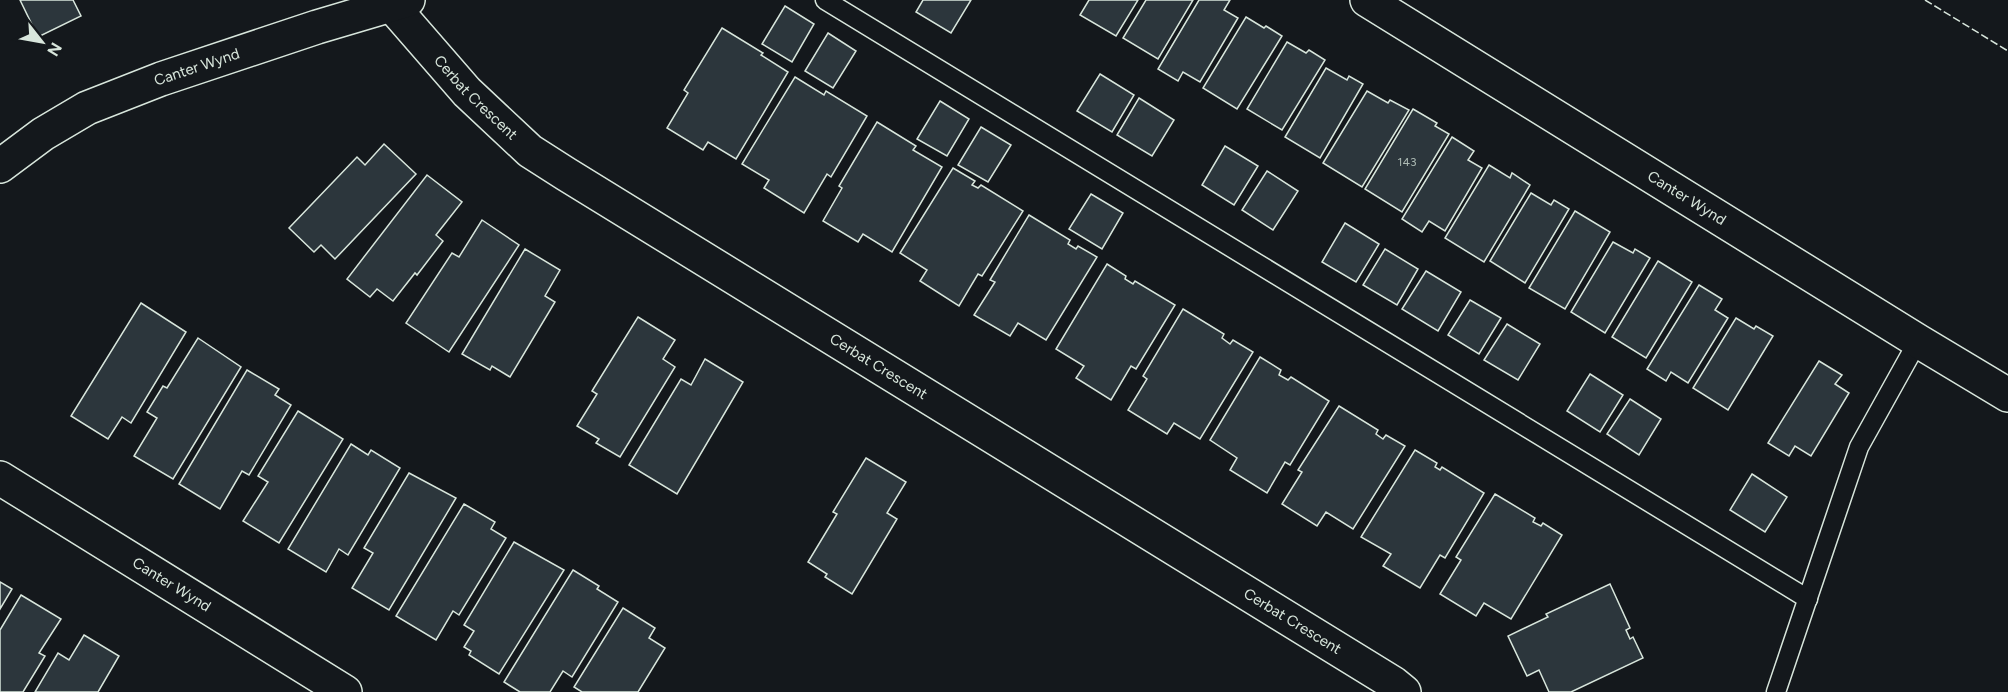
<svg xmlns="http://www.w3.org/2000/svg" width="2008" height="692" font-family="Figtree,sans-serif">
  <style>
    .building { fill: #2c363c; stroke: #d8e6dc; stroke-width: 1.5 }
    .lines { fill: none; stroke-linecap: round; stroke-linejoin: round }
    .lane-casing { stroke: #d8e6dc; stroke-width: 21 }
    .street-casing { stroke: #d8e6dc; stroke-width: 36 }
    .lane { stroke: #14181c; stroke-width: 18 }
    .street { stroke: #14181c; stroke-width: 33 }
    .fence { stroke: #d8e6dc; stroke-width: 1.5; stroke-dasharray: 8 3; stroke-linecap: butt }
    .labels { text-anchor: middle; stroke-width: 4.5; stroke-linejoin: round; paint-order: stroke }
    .number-label { font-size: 12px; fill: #adbab4 }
    .street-label { font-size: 15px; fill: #d8e6dc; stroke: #14181c }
  </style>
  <rect width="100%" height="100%" fill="#14181c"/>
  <g class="building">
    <path d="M20,0H73L81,16L38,37Z"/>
    <path d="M923,0H971L951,33L916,12Z"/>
    <path d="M1089,0H1138L1116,36L1080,15Z"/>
    <path d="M1146,0H1193L1158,59L1123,38Z"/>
    <path d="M1199,0H1230L1224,10L1238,18L1200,82L1183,72L1178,81L1158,69Z"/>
    <path d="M785,6L814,24L792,62L762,44Z"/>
    <path d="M1246,17L1264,28L1266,26L1282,36L1237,109L1203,88Z"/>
    <path d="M722,28L763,53L761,55L788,72L736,159L708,142L703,150L667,128L688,93L684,90Z"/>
    <path d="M828,33L856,51L833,88L805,71Z"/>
    <path d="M1287,42L1306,53L1309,50L1325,60L1282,130L1247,109Z"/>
    <path d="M1326,68L1347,80L1349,76L1363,84L1320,158L1285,137Z"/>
    <path d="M1100,74L1134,95L1112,132L1077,111Z"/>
    <path d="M795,77L824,95L826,91L867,116L831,177L827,174L804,213L764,188L769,180L742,164Z"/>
    <path d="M1367,91L1388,103L1390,100L1409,110L1362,187L1323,163Z"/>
    <path d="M1139,98L1174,120L1152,156L1117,135Z"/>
    <path d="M940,101L969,119L947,156L917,139Z"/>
    <path d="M1413,109L1437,123L1435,126L1449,134L1402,212L1365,189Z"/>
    <path d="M877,122L916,146L913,150L942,167L892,252L863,234L858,242L823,221L842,188L839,186Z"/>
    <path d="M981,127L1011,145L988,182L958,165Z"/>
    <path d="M1452,137L1474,151L1468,160L1482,168L1445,231L1429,221L1422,232L1402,219Z"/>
    <path d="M384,144L416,174L335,259L321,245L314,252L289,228L357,157L365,165Z"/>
    <path d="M1225,146L1258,166L1234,205L1202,185Z"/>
    <path d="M1489,165L1510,178L1512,173L1530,185L1484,262L1445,238Z"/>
    <path d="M953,168L975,181L972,185L978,188L981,185L1023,211L982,276L978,274L959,306L920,281L927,270L900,253Z"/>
    <path d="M1267,171L1298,191L1273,230L1242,210Z"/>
    <path d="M427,175L462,202L436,235L443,241L417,275L415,273L393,301L377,289L370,297L347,279Z"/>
    <path d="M1531,193L1551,205L1554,200L1569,209L1525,283L1490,261Z"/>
    <path d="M1091,194L1123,213L1102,249L1069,229Z"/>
    <path d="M1575,211L1610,232L1565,309L1529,288Z"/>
    <path d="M1029,215L1070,240L1068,244L1076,249L1078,246L1097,257L1046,340L1018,323L1010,336L974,315L995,282L990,280Z"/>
    <path d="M482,220L519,245L449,352L406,323L452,253L459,257Z"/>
    <path d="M1345,223L1379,244L1356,282L1322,262Z"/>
    <path d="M1613,242L1633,253L1635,249L1650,258L1605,333L1571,312Z"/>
    <path d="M525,249L560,270L545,296L555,302L510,377L492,366L490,370L462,354Z"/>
    <path d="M1385,249L1418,269L1397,305L1363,285Z"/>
    <path d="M1658,261L1692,282L1646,358L1612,337Z"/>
    <path d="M1107,264L1126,276L1125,279L1133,284L1135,281L1175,305L1136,369L1131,366L1111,400L1076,378L1084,366L1056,349Z"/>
    <path d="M1426,271L1461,292L1438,331L1402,309Z"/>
    <path d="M1699,285L1722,299L1715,310L1728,318L1688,383L1671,372L1666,381L1647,369Z"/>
    <path d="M1470,300L1501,318L1479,354L1448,335Z"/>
    <path d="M141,303L186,332L131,423L122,417L108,439L71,416Z"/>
    <path d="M1183,309L1224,334L1222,338L1230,344L1233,340L1253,352L1200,439L1174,423L1167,434L1128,410L1147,379L1143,376Z"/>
    <path d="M638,317L675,340L663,359L675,367L620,457L596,443L599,439L577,426L597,394L592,391Z"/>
    <path d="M1736,318L1754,329L1756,326L1773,336L1728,410L1693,388Z"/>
    <path d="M1507,324L1540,344L1518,380L1484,360Z"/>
    <path d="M198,338L241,367L173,479L134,456L157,418L147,412L163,386L167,388Z"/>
    <path d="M1260,357L1281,370L1279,375L1288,380L1291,377L1329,401L1290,465L1285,462L1267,493L1230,470L1237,458L1210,440Z"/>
    <path d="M705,359L743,382L677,494L629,465L681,379L691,385Z"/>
    <path d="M1819,361L1842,375L1835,384L1849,393L1811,456L1795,446L1789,456L1768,443Z"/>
    <path d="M247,370L279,389L275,395L291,405L249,475L242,471L220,509L179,484Z"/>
    <path d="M1590,374L1623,395L1600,432L1567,411Z"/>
    <path d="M1630,399L1661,419L1639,455L1607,434Z"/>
    <path d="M1339,406L1378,430L1376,434L1383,439L1386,435L1405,446L1353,529L1326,512L1317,526L1282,504L1302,472L1298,470Z"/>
    <path d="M298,411L343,439L279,543L243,521L268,482L258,476Z"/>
    <path d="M351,444L368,455L371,450L400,468L348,555L339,549L326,572L288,549Z"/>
    <path d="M1415,450L1437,463L1435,467L1440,470L1442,467L1484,493L1445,558L1440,555L1420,588L1383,566L1391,554L1361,537Z"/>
    <path d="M866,458L906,482L887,513L897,519L852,594L825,577L827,574L808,562L837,514L833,512Z"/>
    <path d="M409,473L456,498L389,610L352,588L373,553L364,548Z"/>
    <path d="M1752,474L1787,497L1765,532L1730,510Z"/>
    <path d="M1495,494L1535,518L1533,522L1541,526L1543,523L1562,535L1511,619L1484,603L1476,616L1440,594L1461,560L1456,557Z"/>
    <path d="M464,504L495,522L491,529L506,538L459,615L453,611L436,640L396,616Z"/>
    <path d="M514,542L564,570L499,674L469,655L471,651L464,647L474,631L464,625Z"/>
    <path d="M573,570L599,586L597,589L618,602L572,677L563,671L550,692H520L504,682Z"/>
    <path d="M0,582L12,589L0,609Z"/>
    <path d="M1610,584L1630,628L1626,630L1630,639L1633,637L1643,658L1571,692H1549L1539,670L1527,676L1508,636L1548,617L1546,614Z"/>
    <path d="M21,595L61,619L39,653L45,656L23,692H0V630Z"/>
    <path d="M623,608L655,628L649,638L665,648L638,692H582L574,687Z"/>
    <path d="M84,635L119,656L98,692H35L58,653L69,660Z"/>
  </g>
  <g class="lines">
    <g class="lane-casing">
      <g id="lane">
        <path d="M825,0L1808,599"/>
        <path d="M1776,692L1859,447L1918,341"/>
      </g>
    </g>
    <g class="street-casing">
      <g id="street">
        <path id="s1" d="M387,0L467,92L530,151L566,174L1393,683L1404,692"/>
        <path id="s2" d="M1367,0L1918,341L2008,395"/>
        <path id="s3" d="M0,166L43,134L87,108L161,79L317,27L408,0"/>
        <path id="s4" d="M0,478L345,692"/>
      </g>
    </g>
    <use href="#lane" class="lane"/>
    <use href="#street" class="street"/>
    <path class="fence" d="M1925,0L2008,51"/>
  </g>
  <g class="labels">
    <g class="number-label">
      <text x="1407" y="166">143</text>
    </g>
    <g class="street-label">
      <text dy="5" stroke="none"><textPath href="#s3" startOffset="222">Canter Wynd</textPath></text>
      <text dy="5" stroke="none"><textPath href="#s1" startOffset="132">Cerbat Crescent</textPath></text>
      <text dy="5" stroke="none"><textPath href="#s2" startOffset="376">Canter Wynd</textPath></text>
      <text dy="5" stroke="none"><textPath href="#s1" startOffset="618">Cerbat Crescent</textPath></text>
      <text dy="5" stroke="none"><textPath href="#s4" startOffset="202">Canter Wynd</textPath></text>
      <text dy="5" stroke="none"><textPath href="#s1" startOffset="1104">Cerbat Crescent</textPath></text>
    </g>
  </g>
  <g transform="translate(42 42) rotate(121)" stroke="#14181c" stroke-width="4.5" paint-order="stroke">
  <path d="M0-4.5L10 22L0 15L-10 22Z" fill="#d8e6dc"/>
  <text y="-9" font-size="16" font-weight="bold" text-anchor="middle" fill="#d8e6dc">N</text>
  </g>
</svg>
